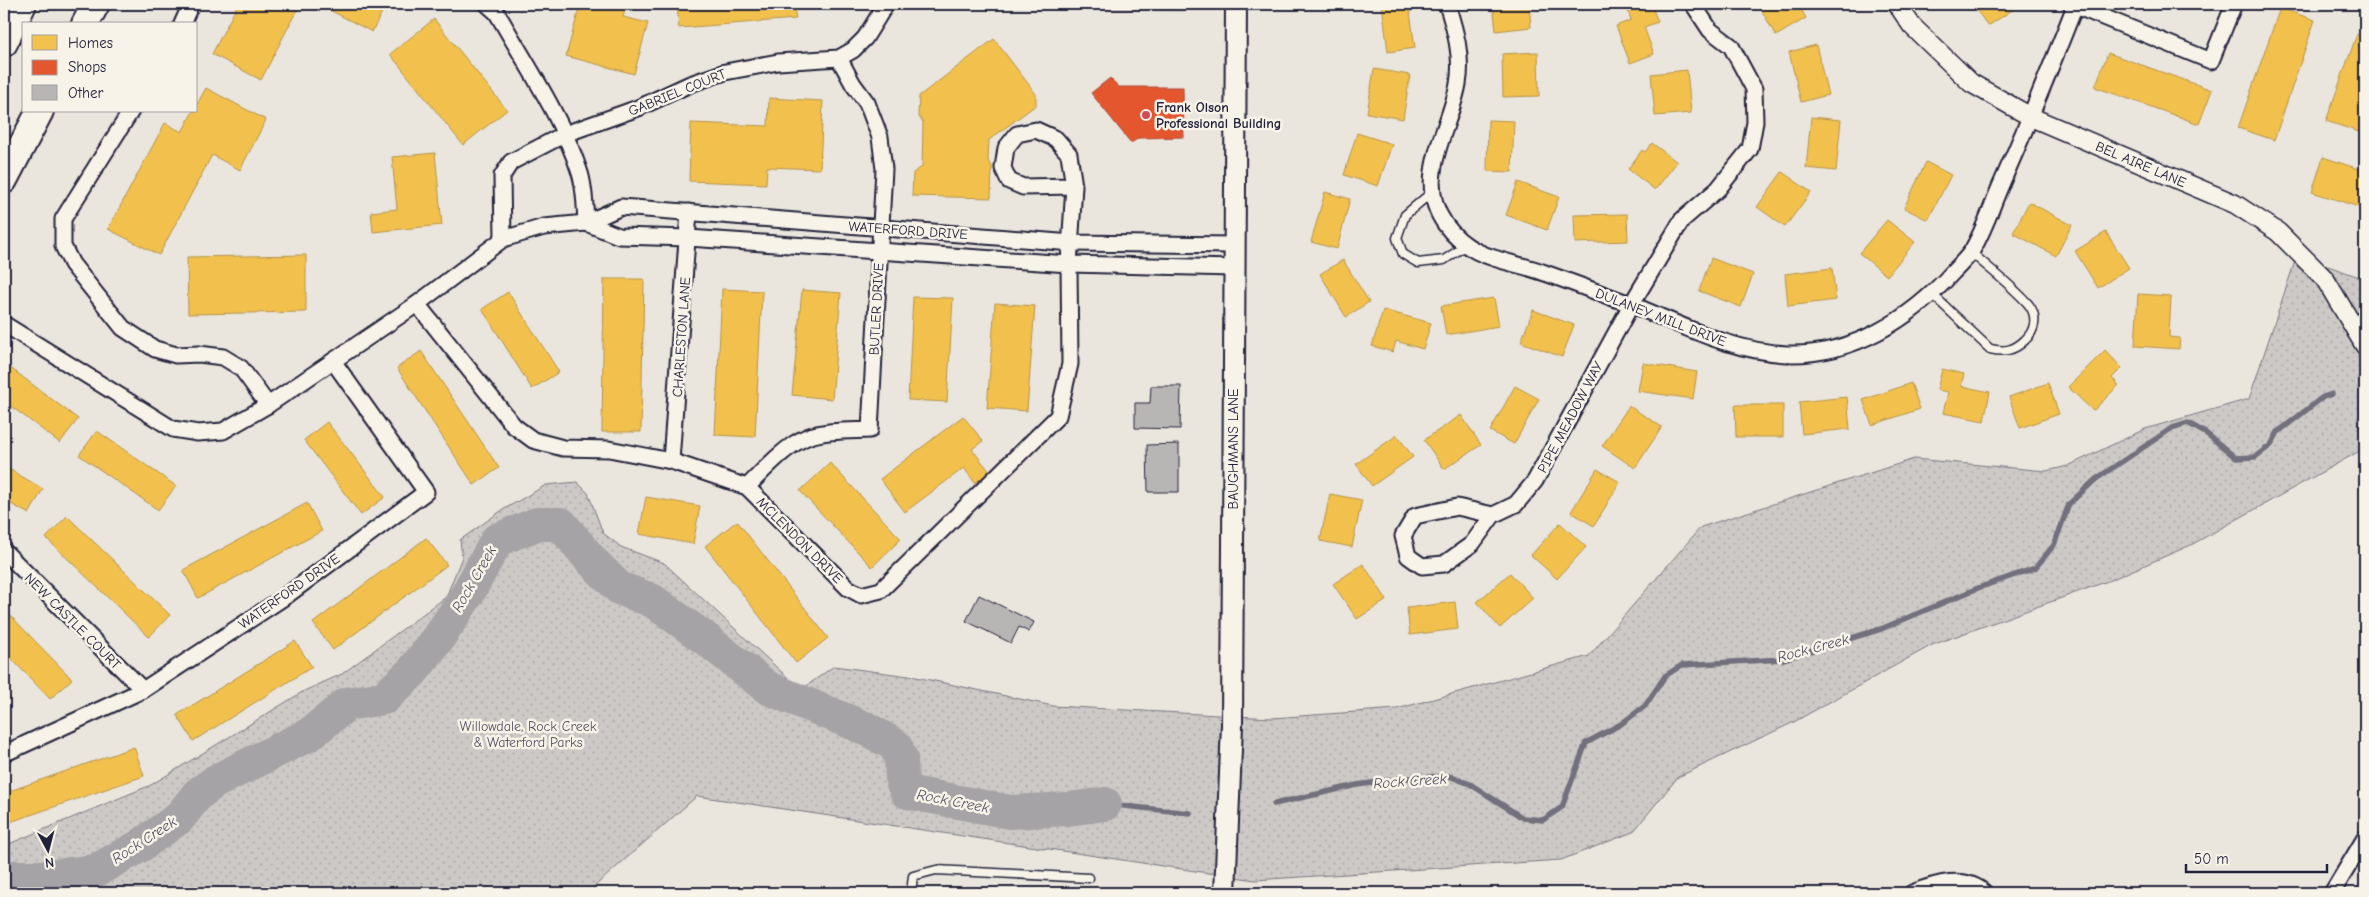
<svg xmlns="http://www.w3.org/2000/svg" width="2369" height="897" font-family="'Comic Neue',sans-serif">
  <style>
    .built { fill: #dbd8d2 }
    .park { fill: url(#park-dots); stroke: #787680 }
    .homes { fill: #f2c14e; stroke: #b49148 }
    .shops { fill: #e4572e; stroke: #aa4732 }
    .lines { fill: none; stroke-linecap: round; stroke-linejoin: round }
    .stream { stroke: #716f7b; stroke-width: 5.5 }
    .river { stroke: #a6a3a6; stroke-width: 34 }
    .building { fill: #b8b6b5; stroke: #22223b }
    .service-casing { stroke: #22223b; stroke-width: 11 }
    .minor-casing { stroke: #22223b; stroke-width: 19 }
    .tertiary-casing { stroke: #22223b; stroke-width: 21 }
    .secondary-casing { stroke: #22223b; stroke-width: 24 }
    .motorway-casing { stroke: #22223b; stroke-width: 30 }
    .service { stroke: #f7f3e8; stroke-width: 8 }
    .minor { stroke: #f7f3e8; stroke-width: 15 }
    .tertiary { stroke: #f7f3e8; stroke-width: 18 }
    .secondary { stroke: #f7f3e8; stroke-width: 20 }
    .motorway { stroke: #f7f3e8; stroke-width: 26 }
    .poi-dot { fill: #d1495b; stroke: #f7f3e8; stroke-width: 2 }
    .labels { text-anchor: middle; stroke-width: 5; stroke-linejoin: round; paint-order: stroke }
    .street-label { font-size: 14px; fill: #22223b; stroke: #f7f3e8 }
    .poi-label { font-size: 14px; font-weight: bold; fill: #22223b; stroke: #f7f3e8; text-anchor: start }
    .park-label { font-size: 14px; fill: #555465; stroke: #f7f3e8 }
    .water-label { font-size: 15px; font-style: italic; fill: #504f60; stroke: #f7f3e8 }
  </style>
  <defs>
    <pattern id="park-dots" width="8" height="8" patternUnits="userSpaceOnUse" patternTransform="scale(1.25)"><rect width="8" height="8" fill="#cdc9c6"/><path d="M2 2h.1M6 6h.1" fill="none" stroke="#b0acab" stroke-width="1.8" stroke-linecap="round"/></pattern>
  </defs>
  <rect width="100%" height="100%" fill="#eae6de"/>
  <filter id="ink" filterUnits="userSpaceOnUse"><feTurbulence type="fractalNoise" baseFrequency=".02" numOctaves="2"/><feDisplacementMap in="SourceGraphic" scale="10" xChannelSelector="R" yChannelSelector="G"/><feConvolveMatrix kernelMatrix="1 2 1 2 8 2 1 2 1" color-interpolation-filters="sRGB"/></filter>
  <g filter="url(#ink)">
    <path class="built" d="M1033,4H1186V12L1036,7Z"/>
    <path class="park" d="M2297,255L2365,279V442L2358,452L2191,545L2108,581L1932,645L1792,723L1678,777L1633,832L1561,860L1255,880L697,796L587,893H4V846L151,785L304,691L342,674L446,597L462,557L460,540L501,511L546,485L577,482L588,493L603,533L621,547L664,563L801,690L834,666L916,677L1053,706L1272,718L1397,709L1589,656L1701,527L1914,459L2046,471L2068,466L2145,429L2249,399Z"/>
    <g class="homes">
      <path d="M238,4H300L261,80L212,54Z"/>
      <path d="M318,4H386L372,32Z"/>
      <path d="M572,4H627L623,17L648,23L634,74L566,56L580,6Z"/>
      <path d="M677,4H794L796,19L679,28Z"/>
      <path d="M1382,4H1409L1415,48L1388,52Z"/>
      <path d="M1493,4H1529L1531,27L1496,31Z"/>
      <path d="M1647,4H1651L1658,22L1644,27L1654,54L1630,63L1616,26L1631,20L1628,11Z"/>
      <path d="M1758,4H1798L1806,18L1776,36Z"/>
      <path d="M1972,4H2014L2017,7L1988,26Z"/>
      <path d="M2280,8L2315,20L2274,140L2238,128Z"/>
      <path d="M434,19L507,110L463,145L390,54Z"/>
      <path d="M2357,34L2365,37V123L2362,133L2326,121Z"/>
      <path d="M994,39L1036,94V105L989,140L988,161L992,166L991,198L912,196L913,173L922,167L923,122L918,116L919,96Z"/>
      <path d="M1816,45L1828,95L1801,102L1789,52Z"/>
      <path d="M1538,52L1539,96L1503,97L1502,54Z"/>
      <path d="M2108,53L2212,90L2199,124L2095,87Z"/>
      <path d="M1374,69L1410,75L1403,119L1367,113Z"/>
      <path d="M1687,70L1691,113L1655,116L1651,74Z"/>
      <path d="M206,88L266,120L240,170L212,155L159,255L108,229L165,123L182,132L193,111H196V106Z"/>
      <path d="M769,98L823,101L820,169L767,167L766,184L689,181L691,123L768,126Z"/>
      <path d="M1811,117L1841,120L1836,171L1806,168Z"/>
      <path d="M1488,120L1514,121L1512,172L1487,171Z"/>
      <path d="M1357,133L1392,144L1378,186L1344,175Z"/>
      <path d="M1652,143L1677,162L1655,190L1628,169L1642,150L1645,152Z"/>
      <path d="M435,153L442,225L373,232L371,212L397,209L392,157Z"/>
      <path d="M2323,157L2365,171V209L2312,192Z"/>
      <path d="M1926,162L1951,175L1928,220L1904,208Z"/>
      <path d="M1782,172L1811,192L1785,227L1757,207Z"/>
      <path d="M1518,182L1559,197L1547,230L1506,215Z"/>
      <path d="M1325,192L1350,199L1337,249L1311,242Z"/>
      <path d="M2029,202L2072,225L2056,256L2013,233Z"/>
      <path d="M1627,214L1628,241L1575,243L1574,215Z"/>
      <path d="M1887,220L1915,242L1887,276L1859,253Z"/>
      <path d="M2106,232L2129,268L2098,288L2075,251Z"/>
      <path d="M306,255V312L188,314L187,257Z"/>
      <path d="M1711,258L1753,274L1741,307L1699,291Z"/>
      <path d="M1343,260L1369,302L1346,317L1320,274Z"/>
      <path d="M1832,268L1836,300L1788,306L1785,274Z"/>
      <path d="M604,279H644L641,432H602Z"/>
      <path d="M722,289L762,291L755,437L715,435Z"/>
      <path d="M802,290L841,293L832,399L792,395Z"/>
      <path d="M508,292L559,372L532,389L482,309Z"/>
      <path d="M2138,294L2171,296L2169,337L2180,338L2179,349L2135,346Z"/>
      <path d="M913,297L953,298L947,402L908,400Z"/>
      <path d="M1494,298L1499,326L1446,335L1441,306Z"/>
      <path d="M995,303L1035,306L1027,411L987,408Z"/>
      <path d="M1383,310L1431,323L1423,349L1396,341L1393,352L1372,346Z"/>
      <path d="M1533,310L1574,325L1562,357L1521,342Z"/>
      <path d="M2105,350L2122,368L2112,378L2119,385L2093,411L2068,387Z"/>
      <path d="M421,351L499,468L474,485L397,368Z"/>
      <path d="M4,363L78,419L60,443L4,401Z"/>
      <path d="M1643,363L1697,372L1693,399L1638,391Z"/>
      <path d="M1942,369L1964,374L1961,386L1990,392L1984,421L1943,413L1948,392L1937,390Z"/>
      <path d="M1911,383L1920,409L1872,425L1863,400Z"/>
      <path d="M2048,383L2059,414L2020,428L2009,397Z"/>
      <path d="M1515,386L1539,399L1514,444L1490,431Z"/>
      <path d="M1847,397L1850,429L1802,434L1799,402Z"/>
      <path d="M1735,405H1783V437H1736Z"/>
      <path d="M1629,406L1662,427L1635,468L1602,446Z"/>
      <path d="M1461,415L1481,445L1444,469L1424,440Z"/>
      <path d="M963,416L983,441L972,449L990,472L975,483L964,468L905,512L880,479Z"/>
      <path d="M327,422L385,497L361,515L304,440Z"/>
      <path d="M97,431L176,486L158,510L79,455Z"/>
      <path d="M1397,435L1413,457L1372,486L1356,464Z"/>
      <path d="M830,463L901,539L872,567L800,491Z"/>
      <path d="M4,466L43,489L29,514L4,500Z"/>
      <path d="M1597,469L1620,482L1594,526L1571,512Z"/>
      <path d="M1330,494L1362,500L1352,547L1320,541Z"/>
      <path d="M646,497L700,506L693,544L639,534Z"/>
      <path d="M307,503L322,531L198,598L183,570Z"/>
      <path d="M67,516L170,615L149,637L46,538Z"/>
      <path d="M737,521L828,638L796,663L705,546Z"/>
      <path d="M1560,523L1586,547L1557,579L1531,555Z"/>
      <path d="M426,538L447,565L333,650L313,623Z"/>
      <path d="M1363,564L1387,600L1357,619L1333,584Z"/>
      <path d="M1510,573L1533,598L1500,628L1477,602Z"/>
      <path d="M1455,602L1458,629L1410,635L1407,608Z"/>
      <path d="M4,609L72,679L50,699L4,651Z"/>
      <path d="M295,641L312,667L193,741L177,715Z"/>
      <path d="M134,747L144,776L10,822L4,805V793Z"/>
    </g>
    <path class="shops" d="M1110,78L1119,87H1183L1184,137L1139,138L1131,143L1091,93Z"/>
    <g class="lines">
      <g class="stream">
        <path d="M1105,804L1190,813"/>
        <path d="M1274,804L1357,785L1407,778L1449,776L1470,784L1523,818L1543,820L1562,807L1586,743L1621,724L1645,706L1665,676L1682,665L1783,659L1881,629L1978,588L2035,568L2054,545L2069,504L2096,479L2172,428L2188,423L2207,434L2236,458L2255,457L2271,445L2278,432L2323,397L2332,394"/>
      </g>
      <path class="river" d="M4,877H47L95,871L140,846L179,818L198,794L216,781L310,734L347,704L384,698L412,672L437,640L467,595L497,540L537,524H561L591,560L619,588L653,601L707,640L768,688L867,729L895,745L901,758L902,781L907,792L1010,812L1068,809L1105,804"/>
    </g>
    <g class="building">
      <path d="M1151,386H1181L1180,429L1135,428V403H1150Z"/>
      <path d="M1179,444V492H1148L1147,445Z"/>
      <path d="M979,595L1034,622L1029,632L1019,627L1011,643L966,621Z"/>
    </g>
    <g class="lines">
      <g class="service-casing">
        <g id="service">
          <path d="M1432,192L1405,215L1397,238L1403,254L1418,263L1444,260L1465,246"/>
          <path d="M1933,295L1990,349C2004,352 2014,351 2025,340C2035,331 2038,317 2029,305C2015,288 1988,268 1971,252"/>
          <path d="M911,893L913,876L936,870L1089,878"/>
        </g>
      </g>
      <g class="minor-casing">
        <g id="minor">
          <path d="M487,4L497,13C526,64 562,117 580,173C585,189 585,207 586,223"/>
          <path d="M1447,4C1455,30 1463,56 1458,84C1450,130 1413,179 1445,224C1471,261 1508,259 1545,273C1571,282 1596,292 1622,301C1677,322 1727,351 1787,354C1852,356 1911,319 1953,272C1959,266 1966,259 1971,252C1983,233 1991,208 2000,187C2026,128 2051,67 2075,6L2078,4"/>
          <path d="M2071,4L2211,61L2234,4"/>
          <path d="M182,24L191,4"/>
          <path d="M131,111L63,219V246L72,264L123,328L155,349L176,355L199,354L223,357L241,368L268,405"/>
          <path d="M586,223L619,236L688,238L1069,264L1234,268"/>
          <path d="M503,239L502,176L511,162L565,134L638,108L690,84L725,72L778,62L839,58L853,50L865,38L886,4"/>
          <path d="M417,304L514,426L533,440L563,448L609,449L671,461L747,487L848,588L861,595L881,590L1058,416L1070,364L1069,264L1074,186L1069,154L1056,139L1036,130L1017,134L1006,148L1003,168L1009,181L1023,187L1074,186"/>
          <path d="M4,324L173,429L198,433L223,431L268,405L333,361L417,304L503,239L544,227L586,223L621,207L1072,243L1234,245"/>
          <path d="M671,461L689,212"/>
          <path d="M747,487C764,470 785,446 807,437C826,430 850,431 870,430L884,169L880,137L867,103L853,84L839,58"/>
          <path d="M1493,515L1472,544L1444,564L1422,566L1408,556L1403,536L1415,516L1457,507L1493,515L1516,504L1535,481L1631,305L1682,220L1718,189L1750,149L1755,122L1754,89L1731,46L1710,30L1693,4"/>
          <path d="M4,551L143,690"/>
          <path d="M4,752L10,751L143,690L286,596L426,492L333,361"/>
          <path d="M1912,893C1935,884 1964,874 1985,893"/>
          <path d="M2332,893L2365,838"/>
        </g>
      </g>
      <g class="tertiary-casing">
        <path id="tertiary" d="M1897,4L1912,26L1971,83L2031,117L2235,204L2278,232L2325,279L2365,346"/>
      </g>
      <g class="secondary-casing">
        <path id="secondary" d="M1225,893L1232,725L1236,4"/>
      </g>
      <g class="motorway-casing">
        <g id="motorway">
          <path d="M85,24L96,4"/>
          <path d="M4,43L23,4"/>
          <path d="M4,180L40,111"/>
        </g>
      </g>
      <use href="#service" class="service"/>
      <use href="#minor" class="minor"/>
      <use href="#tertiary" class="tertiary"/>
      <use href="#secondary" class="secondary"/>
      <use href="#motorway" class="motorway"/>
    </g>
  </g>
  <circle class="poi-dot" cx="1146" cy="115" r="5"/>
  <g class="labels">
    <g class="street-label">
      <text transform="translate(677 92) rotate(-22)" y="5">GABRIEL COURT</text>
      <text transform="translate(2141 164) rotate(23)" y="5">BEL AIRE LANE</text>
      <text transform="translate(908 230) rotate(4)" y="5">WATERFORD DRIVE</text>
      <text transform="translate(876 309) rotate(-87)" y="5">BUTLER DRIVE</text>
      <text transform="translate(1661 317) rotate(21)" y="5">DULANEY MILL DRIVE</text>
      <text transform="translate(681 337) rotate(-86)" y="5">CHARLESTON LANE</text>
      <text transform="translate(1570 417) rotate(-62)" y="5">PIPE MEADOW WAY</text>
      <text transform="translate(1233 449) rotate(-90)" y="5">BAUGHMANS LANE</text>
      <text transform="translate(800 540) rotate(45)" y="5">MCLENDON DRIVE</text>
      <text transform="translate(289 591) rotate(-35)" y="5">WATERFORD DRIVE</text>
      <text transform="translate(73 621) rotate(45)" y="5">NEW CASTLE COURT</text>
    </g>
    <g class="poi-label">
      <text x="1156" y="112">Frank Olson<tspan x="1156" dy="16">Professional Building</tspan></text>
    </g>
    <g class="park-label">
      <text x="528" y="731">Willowdale, Rock Creek<tspan x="528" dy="16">&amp; Waterford Parks</tspan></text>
    </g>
    <g class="water-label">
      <text transform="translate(474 579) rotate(-60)" y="5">Rock Creek</text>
      <text transform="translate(1813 648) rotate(-15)" y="5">Rock Creek</text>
      <text transform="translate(1410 781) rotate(-4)" y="5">Rock Creek</text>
      <text transform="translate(953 801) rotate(11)" y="5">Rock Creek</text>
      <text transform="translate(144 840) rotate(-33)" y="5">Rock Creek</text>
    </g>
  </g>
  <rect width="2369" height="897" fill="none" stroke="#f7f3e8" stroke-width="20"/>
  <rect x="10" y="10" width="2349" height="877" fill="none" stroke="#22223b" stroke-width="2" filter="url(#ink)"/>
  <rect x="22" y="22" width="175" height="90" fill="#f7f3e8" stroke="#a29fa3"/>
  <rect x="32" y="35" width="25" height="15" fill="#f2c14e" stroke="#a29fa3"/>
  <text x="68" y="48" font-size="15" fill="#22223b">Homes</text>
  <rect x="32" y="60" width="25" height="15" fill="#e4572e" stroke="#a29fa3"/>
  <text x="68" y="72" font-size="15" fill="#22223b">Shops</text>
  <rect x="32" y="85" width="25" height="15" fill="#b8b6b5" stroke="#a29fa3"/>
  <text x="68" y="98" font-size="15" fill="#22223b">Other</text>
  <g transform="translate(48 850) rotate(173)" stroke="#f7f3e8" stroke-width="4" paint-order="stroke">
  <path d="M0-4L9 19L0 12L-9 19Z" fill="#22223b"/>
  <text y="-8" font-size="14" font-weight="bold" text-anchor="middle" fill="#22223b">N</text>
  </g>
  <path d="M2186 864v8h141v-8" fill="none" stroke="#22223b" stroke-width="2.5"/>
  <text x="2194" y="864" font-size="15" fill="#22223b" stroke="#f7f3e8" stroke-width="4" paint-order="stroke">50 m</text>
</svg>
